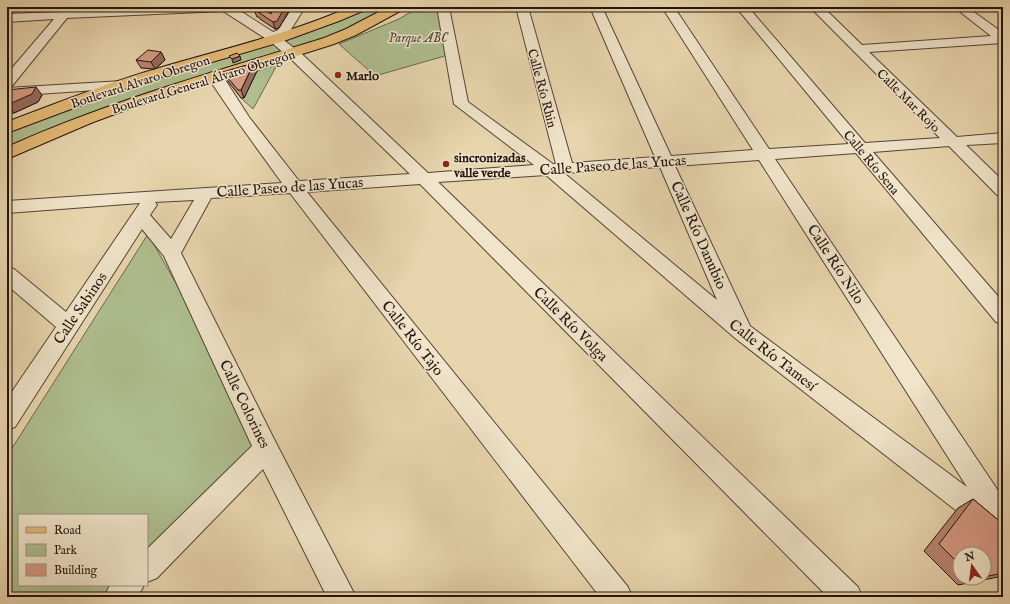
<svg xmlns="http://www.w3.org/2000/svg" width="1010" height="604" font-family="'IM FELL English',serif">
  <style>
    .green { fill: #afbe8f; stroke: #69694e }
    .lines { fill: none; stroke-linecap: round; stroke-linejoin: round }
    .minor-casing { stroke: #544436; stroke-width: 2 }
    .major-casing { stroke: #23140e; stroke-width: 2 }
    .minor { fill: #f0e4ca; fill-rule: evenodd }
    .major { fill: #e4ba76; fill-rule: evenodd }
    .wall { fill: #b98572; stroke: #23140e; fill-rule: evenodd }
    .shaded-wall { fill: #966c5d; stroke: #23140e }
    .building { fill: #d79b85; stroke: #23140e }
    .poi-dot { fill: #8f2418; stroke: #f0e4ca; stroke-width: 1.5 }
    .labels { text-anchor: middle; stroke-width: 3; stroke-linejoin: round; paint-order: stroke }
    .far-park-label { font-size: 13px; font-style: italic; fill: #4d4735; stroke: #f0e4ca }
    .far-poi-label { font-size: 13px; font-weight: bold; fill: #23140e; stroke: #f0e4ca; text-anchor: start }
    .far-street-label { font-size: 13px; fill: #23140e; stroke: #f0e4ca }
    .street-label { font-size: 15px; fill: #23140e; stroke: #f0e4ca }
  </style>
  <rect width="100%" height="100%" fill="#e8d5ad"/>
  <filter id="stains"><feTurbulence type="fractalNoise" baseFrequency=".005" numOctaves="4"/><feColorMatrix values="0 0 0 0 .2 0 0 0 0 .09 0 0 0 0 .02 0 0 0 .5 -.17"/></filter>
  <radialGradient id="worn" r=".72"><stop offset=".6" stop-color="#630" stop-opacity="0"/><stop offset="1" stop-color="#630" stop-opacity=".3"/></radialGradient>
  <g class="green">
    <path d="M366,7H404L388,17L133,105L7,159V131L76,102Z"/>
    <path d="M419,7H440L448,55L375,76L339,44L399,19Z"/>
    <path d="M277,65L253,109L241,98L257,71Z"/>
    <path d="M148,234L271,451L147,575V515H19V585H137L125,597H7V456Z"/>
  </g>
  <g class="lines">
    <g class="minor-casing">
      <g id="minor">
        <path d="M65,7H75L73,11L158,7H234L273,32L278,30L293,7H305L287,36L281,38L303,55L428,173L534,165L454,104L437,7H449L468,102L553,164H556L516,7H528L572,163L655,157L590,7H602L671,156L753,150L662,7H674L769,149L849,144L736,7H748L865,143L940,138L810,7H823L862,45L991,36L954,7H967L1003,33V43L869,52L957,137L1003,133V143L966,145L1003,181V196L997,195L949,146L873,152L1003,302V324L996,322L856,153L775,159L1003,498V544L994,540L735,338L546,175L438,182L858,587L862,597H828L420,184L307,192L628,587L632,597H600L290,193L211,198L181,253L275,441L356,597H327L263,469L157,578L147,582V549L252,446L164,256L142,229L15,427L7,430V399L56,327L7,285V267L14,269L66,312L140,203L7,213V201L282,183L238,122L207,76L209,73C216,71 219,73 224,78L249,117L299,181L410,174L293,61L271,42L223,11L67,18L12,86L7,87V74L54,19L7,22V14L61,12ZM759,160L967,487L750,326L675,166ZM660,167L717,300L564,173ZM194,200L171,239L150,215L157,205L155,202Z"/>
        <path d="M122,81L127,82L129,85L127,88L7,96V88Z"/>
        <path d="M110,585H144L138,597H104Z"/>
      </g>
    </g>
    <g class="major-casing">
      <g id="major">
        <path d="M350,7H367L365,10L339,21L284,41L143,82L7,133V122C57,103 107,83 159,68C223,49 289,34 350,7Z"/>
        <path d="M388,7H404L402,10L356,35L334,44L131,108L91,123L7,159V147C109,101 217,71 324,38L346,29Z"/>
      </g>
    </g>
    <use href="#minor" class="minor"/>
    <use href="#major" class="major"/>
  </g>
  <g class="wall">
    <path d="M255,7H289L290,9L279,28L275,29L260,19L259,17H257L254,10Z"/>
    <path d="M161,52L165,60L155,69L141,68L136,60Z"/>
    <path d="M254,63L257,71L244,98H241L227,80L223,72Z"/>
    <path d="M7,90L42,95L38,102L14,113H7Z"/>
    <path d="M973,499L1003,524V576L958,585L924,551L958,508ZM960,554H984V578H960Z"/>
  </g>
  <g class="shaded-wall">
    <path d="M285,7H289L290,9L279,28L275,29L273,22Z"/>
    <path d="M161,52L165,60L155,69L151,62Z"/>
    <path d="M240,56L241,60L233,63L232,59Z"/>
    <path d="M254,63L257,71L244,98L241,90Z"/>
    <path d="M36,87L42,95L38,102L14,113L8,105Z"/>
  </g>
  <g class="building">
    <path d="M255,7H285L277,21L273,22L258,12L266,11L271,14L273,8L254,10Z"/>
    <path d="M148,50L161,52L151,62L136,60Z"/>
    <path d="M237,53L240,56L232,59L229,56Z"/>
    <path d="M254,63L241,90H238L223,72Z"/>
    <path d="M36,87L32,94L7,105V90Z"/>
    <path d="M973,499L1003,524V573L984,577V554H960V565L939,544Z"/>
  </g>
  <g class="poi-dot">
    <circle cx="338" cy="75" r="4"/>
    <circle cx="446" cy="164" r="4"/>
  </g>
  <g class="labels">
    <g class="far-park-label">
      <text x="418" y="42">Parque ABC</text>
    </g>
    <g class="far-poi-label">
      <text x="346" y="80">Marlo</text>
      <text x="454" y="162">sincronizadas<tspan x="454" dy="15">valle verde</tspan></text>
    </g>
    <g class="far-street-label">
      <text transform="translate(140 81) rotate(-18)" y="5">Boulevard Alvaro Obregon</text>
      <text transform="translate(203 81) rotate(-17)" y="5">Boulevard General Álvaro Obregón</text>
      <text transform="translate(543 88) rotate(75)" y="5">Calle Río Rhin</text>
      <text transform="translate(909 100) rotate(45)" y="5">Calle Mar Rojo</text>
      <text transform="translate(872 162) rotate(50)" y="5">Calle Río Sena</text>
    </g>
    <g class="street-label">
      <text transform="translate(613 165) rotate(-4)" y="5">Calle Paseo de las Yucas</text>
      <text transform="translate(290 187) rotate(-4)" y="5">Calle Paseo de las Yucas</text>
      <text transform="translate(699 235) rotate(66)" y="5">Calle Río Danubio</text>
      <text transform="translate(836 264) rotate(57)" y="5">Calle Río Nilo</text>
      <text transform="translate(80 308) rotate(-56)" y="5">Calle Sabinos</text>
      <text transform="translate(571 324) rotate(45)" y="5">Calle Río Volga</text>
      <text transform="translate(413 338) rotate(52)" y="5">Calle Río Tajo</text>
      <text transform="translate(773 355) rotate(38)" y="5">Calle Río Tamesí</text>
      <text transform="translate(245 404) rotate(64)" y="5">Calle Colorines</text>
    </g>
  </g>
  <rect width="1010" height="604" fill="none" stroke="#e8d5ad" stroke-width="24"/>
  <rect x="8" y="8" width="994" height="588" fill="none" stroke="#23140e" stroke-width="2"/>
  <rect x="12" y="12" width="986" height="580" fill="none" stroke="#23140e"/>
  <rect x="18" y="514" width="130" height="72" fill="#f0e4ca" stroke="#9e917f"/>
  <rect x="26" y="527" width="20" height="6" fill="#e4ba76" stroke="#9e917f"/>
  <text x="54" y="534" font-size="12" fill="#23140e">Road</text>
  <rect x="26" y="544" width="20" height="12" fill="#afbe8f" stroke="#9e917f"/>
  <text x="54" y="554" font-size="12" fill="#23140e">Park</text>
  <rect x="26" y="564" width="20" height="12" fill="#d79b85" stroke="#9e917f"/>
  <text x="54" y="574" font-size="12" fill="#23140e">Building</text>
  <g transform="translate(972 566) rotate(346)"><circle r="19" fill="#f0e4ca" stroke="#9e917f"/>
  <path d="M0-3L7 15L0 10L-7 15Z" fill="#8f2418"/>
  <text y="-6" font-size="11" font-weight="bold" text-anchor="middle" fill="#23140e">N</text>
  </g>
  <rect width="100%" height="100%" filter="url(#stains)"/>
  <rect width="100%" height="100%" fill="url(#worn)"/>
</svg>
